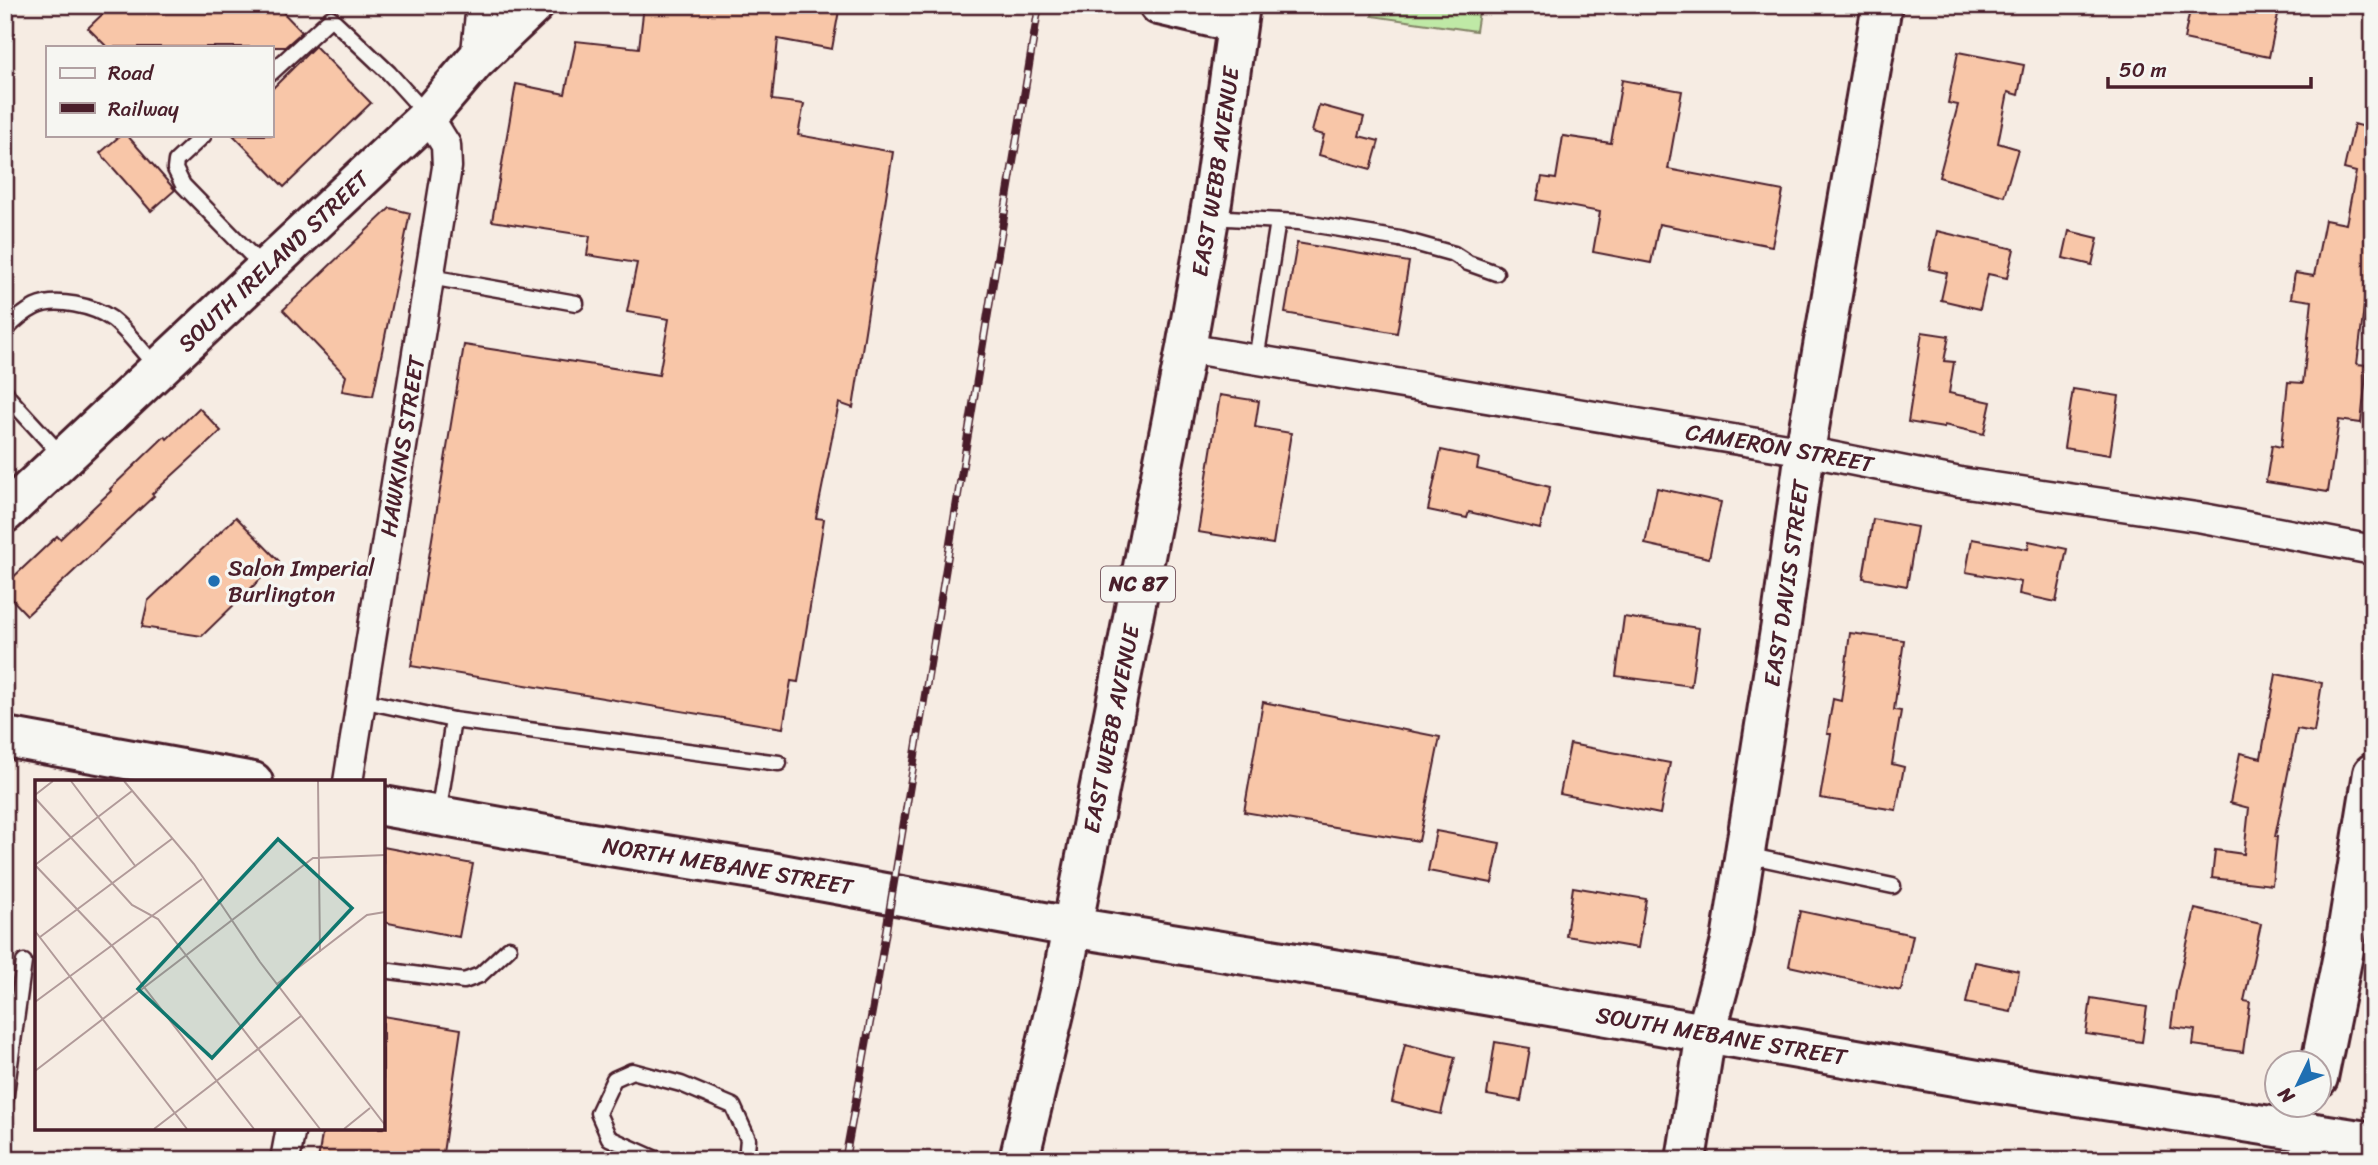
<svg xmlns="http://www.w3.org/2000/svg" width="2378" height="1165" font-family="Sriracha,sans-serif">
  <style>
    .green { fill: #bfe9a6; stroke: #848468; stroke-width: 2 }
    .building { fill: #f8c6a8; stroke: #4a1f2b; stroke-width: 2 }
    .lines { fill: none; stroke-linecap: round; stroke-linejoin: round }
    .lane-casing { stroke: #4a1f2b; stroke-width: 19 }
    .street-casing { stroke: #4a1f2b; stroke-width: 33 }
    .secondary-casing { stroke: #4a1f2b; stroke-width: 44 }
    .highway-casing { stroke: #4a1f2b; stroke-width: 44 }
    .lane { stroke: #f6f6f2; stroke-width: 14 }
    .street { stroke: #f6f6f2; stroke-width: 28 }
    .secondary { stroke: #f6f6f2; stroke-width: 38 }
    .highway { stroke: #f6f6f2; stroke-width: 38 }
    .rail-casing { stroke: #4a1f2b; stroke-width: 8 }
    .rail { stroke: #f6f6f2; stroke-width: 5; stroke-dasharray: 16; stroke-linecap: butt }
    .poi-dot { fill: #1f6fb2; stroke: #f6f6f2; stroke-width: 2.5 }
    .labels { text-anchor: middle; stroke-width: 7; stroke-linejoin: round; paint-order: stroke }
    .shield { fill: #f6f6f2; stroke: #7e6067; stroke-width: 2 }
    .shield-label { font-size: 21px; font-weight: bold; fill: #4a1f2b }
    .street-label { font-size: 23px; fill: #4a1f2b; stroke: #f6f6f2 }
    .poi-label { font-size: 23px; fill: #4a1f2b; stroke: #f6f6f2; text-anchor: start }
    .inset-road { fill: none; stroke: #b19a99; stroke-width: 2 }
    .view { fill: #0f766e; fill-opacity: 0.15; stroke: #0f766e; stroke-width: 3.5 }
    .inset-edge { fill: none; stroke: #4a1f2b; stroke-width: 3.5 }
  </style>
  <rect width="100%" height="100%" fill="#f6ece3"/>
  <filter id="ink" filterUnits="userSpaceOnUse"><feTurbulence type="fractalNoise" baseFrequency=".0143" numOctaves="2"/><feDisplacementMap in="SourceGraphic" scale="14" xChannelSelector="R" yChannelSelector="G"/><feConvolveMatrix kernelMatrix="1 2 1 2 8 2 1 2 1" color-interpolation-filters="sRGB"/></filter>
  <g filter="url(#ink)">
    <path class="green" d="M1374,5H1480L1476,31L1372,16Z"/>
    <g class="building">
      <path d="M112,5H276L302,32L285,47H107L88,28Z"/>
      <path d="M644,5H840L832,49L778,39L772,100L804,104L798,135L893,152L853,408L839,403L816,518L824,519L798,682L791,681L783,728L411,666L464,345L659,375L669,319L627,312L637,263L587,255L590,236L492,221L516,84L565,94L576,41L639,48Z"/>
      <path d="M2191,5H2280L2269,57L2184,39Z"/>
      <path d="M315,46L371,103L284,187L233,135H271V90Z"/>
      <path d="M1958,52L2024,65L2018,95L2008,92L1998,143L2018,149L2004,196L1939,177L1958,105L1948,103Z"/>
      <path d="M1622,80L1682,91L1668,169L1783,191L1772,246L1659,224L1651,263L1593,252L1600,212L1537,200L1542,177L1556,179L1563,136L1611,143Z"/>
      <path d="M1319,105L1364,117L1359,136L1379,141L1371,169L1319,155L1324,135L1312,132Z"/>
      <path d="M2354,124L2373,129V260L2370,259L2357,364L2367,365L2361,423L2339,420L2328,492L2266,482L2272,445L2281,447L2288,382L2303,383L2312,301L2291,298L2295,273L2314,276L2325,220L2346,224L2356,172L2344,169Z"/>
      <path d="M121,135H127L175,190L151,211L100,153Z"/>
      <path d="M390,208L410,213L373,396L342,391L346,376L283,310Z"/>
      <path d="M1937,231L2014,249L2007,278L1988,274L1980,309L1941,300L1947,273L1929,269Z"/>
      <path d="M2069,231L2098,238L2092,265L2063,258Z"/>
      <path d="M1297,243L1409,262L1397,333L1285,313Z"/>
      <path d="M1922,332L1949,336L1944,361L1954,362L1949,393L1991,402L1984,434L1944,425V428L1908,422Z"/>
      <path d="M2073,389L2119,396L2110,455L2064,448Z"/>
      <path d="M1220,395L1259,401L1255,427L1291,433L1273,544L1198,532Z"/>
      <path d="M199,408L221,431L152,494L154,496L27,615L5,592V585L57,536L60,539L111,491L110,489L165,436L167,439Z"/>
      <path d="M1441,450L1479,458L1477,469L1550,487L1540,529L1469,512L1467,518L1428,510Z"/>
      <path d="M1657,488L1721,502L1709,558L1645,544Z"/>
      <path d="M236,517L279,561L202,636L142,627L148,601Z"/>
      <path d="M1873,519L1917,527L1907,586L1863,578Z"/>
      <path d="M1972,539L2028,549L2029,541L2067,549L2056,602L2019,594L2021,582L1966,572Z"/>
      <path d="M1624,617L1699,628L1691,686L1616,676Z"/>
      <path d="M1850,633L1904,640L1894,710L1901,711L1892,764L1904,767L1896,810L1820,798L1831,734H1827L1833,699L1841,701Z"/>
      <path d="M2276,674L2322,683L2314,732L2297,729L2275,837H2277L2272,885L2212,878L2215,850L2244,854L2249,808L2230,803L2240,753L2261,758Z"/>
      <path d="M1263,702L1440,737L1419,841L1244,812Z"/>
      <path d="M1570,744L1670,763L1660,814L1560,794Z"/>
      <path d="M1436,831L1500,843L1492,883L1428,871Z"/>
      <path d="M383,847L473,864L459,937L383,922Z"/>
      <path d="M1573,887L1646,899L1638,948L1566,936Z"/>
      <path d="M2195,909L2261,924L2244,1001L2250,1002L2243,1052L2193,1045L2195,1030L2171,1027L2176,992Z"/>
      <path d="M1800,911L1913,935L1901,991L1789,966Z"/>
      <path d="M1975,962L2019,971L2011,1012L1966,1003Z"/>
      <path d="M2091,998L2147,1007L2142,1042L2086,1034Z"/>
      <path d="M383,1016L461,1029L442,1160H318L323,1128H383Z"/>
      <path d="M1495,1042L1530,1048L1521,1101L1487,1095Z"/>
      <path d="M1405,1044L1455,1057L1441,1114L1392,1102Z"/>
    </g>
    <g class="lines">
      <g class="lane-casing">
        <g id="lane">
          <path d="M271,73L331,18L389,73L427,115"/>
          <path d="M204,135L176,161L175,169L183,185L264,268"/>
          <path d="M1211,217L1299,222L1400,239L1454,254L1468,263L1496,273"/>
          <path d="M430,277L576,303"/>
          <path d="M5,331C14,321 23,313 35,307C56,297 94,306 112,319C129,332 142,352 157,367"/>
          <path d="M1256,360L1278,221"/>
          <path d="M5,391L9,398L62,456"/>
          <path d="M361,700L453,720"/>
          <path d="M438,815L453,720L779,763"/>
          <path d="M1746,855L1893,886"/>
          <path d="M383,970L464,981L480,975L509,948"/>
          <path d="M5,1101L24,962"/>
          <path d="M658,1160L609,1138L598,1113L614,1079L632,1071L681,1084L733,1106L748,1139L746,1160"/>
        </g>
      </g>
      <g class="street-casing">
        <g id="street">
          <path d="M475,61L481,5"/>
          <path id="s1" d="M1186,348L1805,451L1960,482L2203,518L2373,550"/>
          <path id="s2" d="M348,782L447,167L446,145L428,116"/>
          <path d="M285,1160L291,1128"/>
        </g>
      </g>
      <g class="secondary-casing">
        <g id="secondary">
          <path d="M1159,5L1236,23"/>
          <path id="s3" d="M5,513L428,116L475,61L534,5"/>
          <path d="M5,737L253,782"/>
          <path id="s4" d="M383,806L579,841L765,871L1071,927L1364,974L1995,1083L2373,1142"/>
          <path d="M2318,1078L2345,945L2373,773"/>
          <path id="s5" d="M1686,1160L1706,1033L1731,941L1781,624L1805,451L1882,5"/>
        </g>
      </g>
      <g class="highway-casing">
        <g id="highway">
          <path id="s6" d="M1019,1160L1061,984L1186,348L1212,202L1240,5"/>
        </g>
      </g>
      <use href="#lane" class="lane"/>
      <use href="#street" class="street"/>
      <use href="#secondary" class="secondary"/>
      <use href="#highway" class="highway"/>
      <g class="rail-casing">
        <path id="rail" d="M845,1160L878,979L1039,5"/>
      </g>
      <use href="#rail" class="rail"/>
    </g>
  </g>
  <circle class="poi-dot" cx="214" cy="581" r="7"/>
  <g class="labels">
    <rect class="shield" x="1101" y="566.5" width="74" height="35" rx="5"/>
    <g class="shield-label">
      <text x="1138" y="591">NC 87</text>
    </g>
    <g class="street-label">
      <text dy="8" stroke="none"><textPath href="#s6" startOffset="1008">EAST WEBB AVENUE</textPath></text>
      <text dy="8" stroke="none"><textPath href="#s3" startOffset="368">SOUTH IRELAND STREET</textPath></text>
      <text dy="8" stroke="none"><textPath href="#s2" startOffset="340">HAWKINS STREET</textPath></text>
      <text dy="8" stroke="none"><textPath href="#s1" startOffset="602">CAMERON STREET</textPath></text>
      <text dy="8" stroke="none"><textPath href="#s5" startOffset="586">EAST DAVIS STREET</textPath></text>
      <text dy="8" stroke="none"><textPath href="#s6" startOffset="441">EAST WEBB AVENUE</textPath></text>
      <text dy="8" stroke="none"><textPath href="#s4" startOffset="350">NORTH MEBANE STREET</textPath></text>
      <text dy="8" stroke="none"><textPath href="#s4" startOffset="1358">SOUTH MEBANE STREET</textPath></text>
    </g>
    <g class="poi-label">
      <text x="228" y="576">Salon Imperial<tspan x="228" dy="26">Burlington</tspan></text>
    </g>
  </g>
  <g transform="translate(35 780)">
    <rect width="350" height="350" fill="#f6ece3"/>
    <path class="inset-road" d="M36,1L101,87M89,1L159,84L225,182L350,345M283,1L285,172M0,15L18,1M0,18L97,125L123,139L285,349M0,85L97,11M0,85L78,167L219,349M0,151L152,349M5,157L138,58M242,204L332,135L350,132M0,222L167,99M0,291L278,78L350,75M119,349L266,236M309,349L335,328"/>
    <path class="view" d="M243,59L317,128L177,278L103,209Z"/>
    <rect width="350" height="350" class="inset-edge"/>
  </g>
  <rect width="2378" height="1165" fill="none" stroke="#f6f6f2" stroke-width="28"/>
  <rect x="14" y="14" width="2350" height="1137" fill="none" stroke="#4a1f2b" stroke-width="2.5" filter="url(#ink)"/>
  <rect x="46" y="46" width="228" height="91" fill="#f6f6f2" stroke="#b1a0a2" stroke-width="2"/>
  <rect x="60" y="68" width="35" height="10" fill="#f6f6f2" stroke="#b1a0a2" stroke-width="2"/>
  <text x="108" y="80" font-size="21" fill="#4a1f2b">Road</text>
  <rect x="60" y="103" width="35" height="10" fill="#4a1f2b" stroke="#b1a0a2" stroke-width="2"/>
  <text x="108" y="116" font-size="21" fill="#4a1f2b">Railway</text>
  <g transform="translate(2298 1084) rotate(227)"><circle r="33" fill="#f6f6f2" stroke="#b1a0a2" stroke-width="2"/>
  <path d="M0-5L12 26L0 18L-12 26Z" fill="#1f6fb2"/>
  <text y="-10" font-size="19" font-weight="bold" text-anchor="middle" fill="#4a1f2b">N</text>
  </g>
  <path d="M2108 77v10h203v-10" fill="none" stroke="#4a1f2b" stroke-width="3.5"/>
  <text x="2119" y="77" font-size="21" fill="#4a1f2b" stroke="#f6f6f2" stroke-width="5" paint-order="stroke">50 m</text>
</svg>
